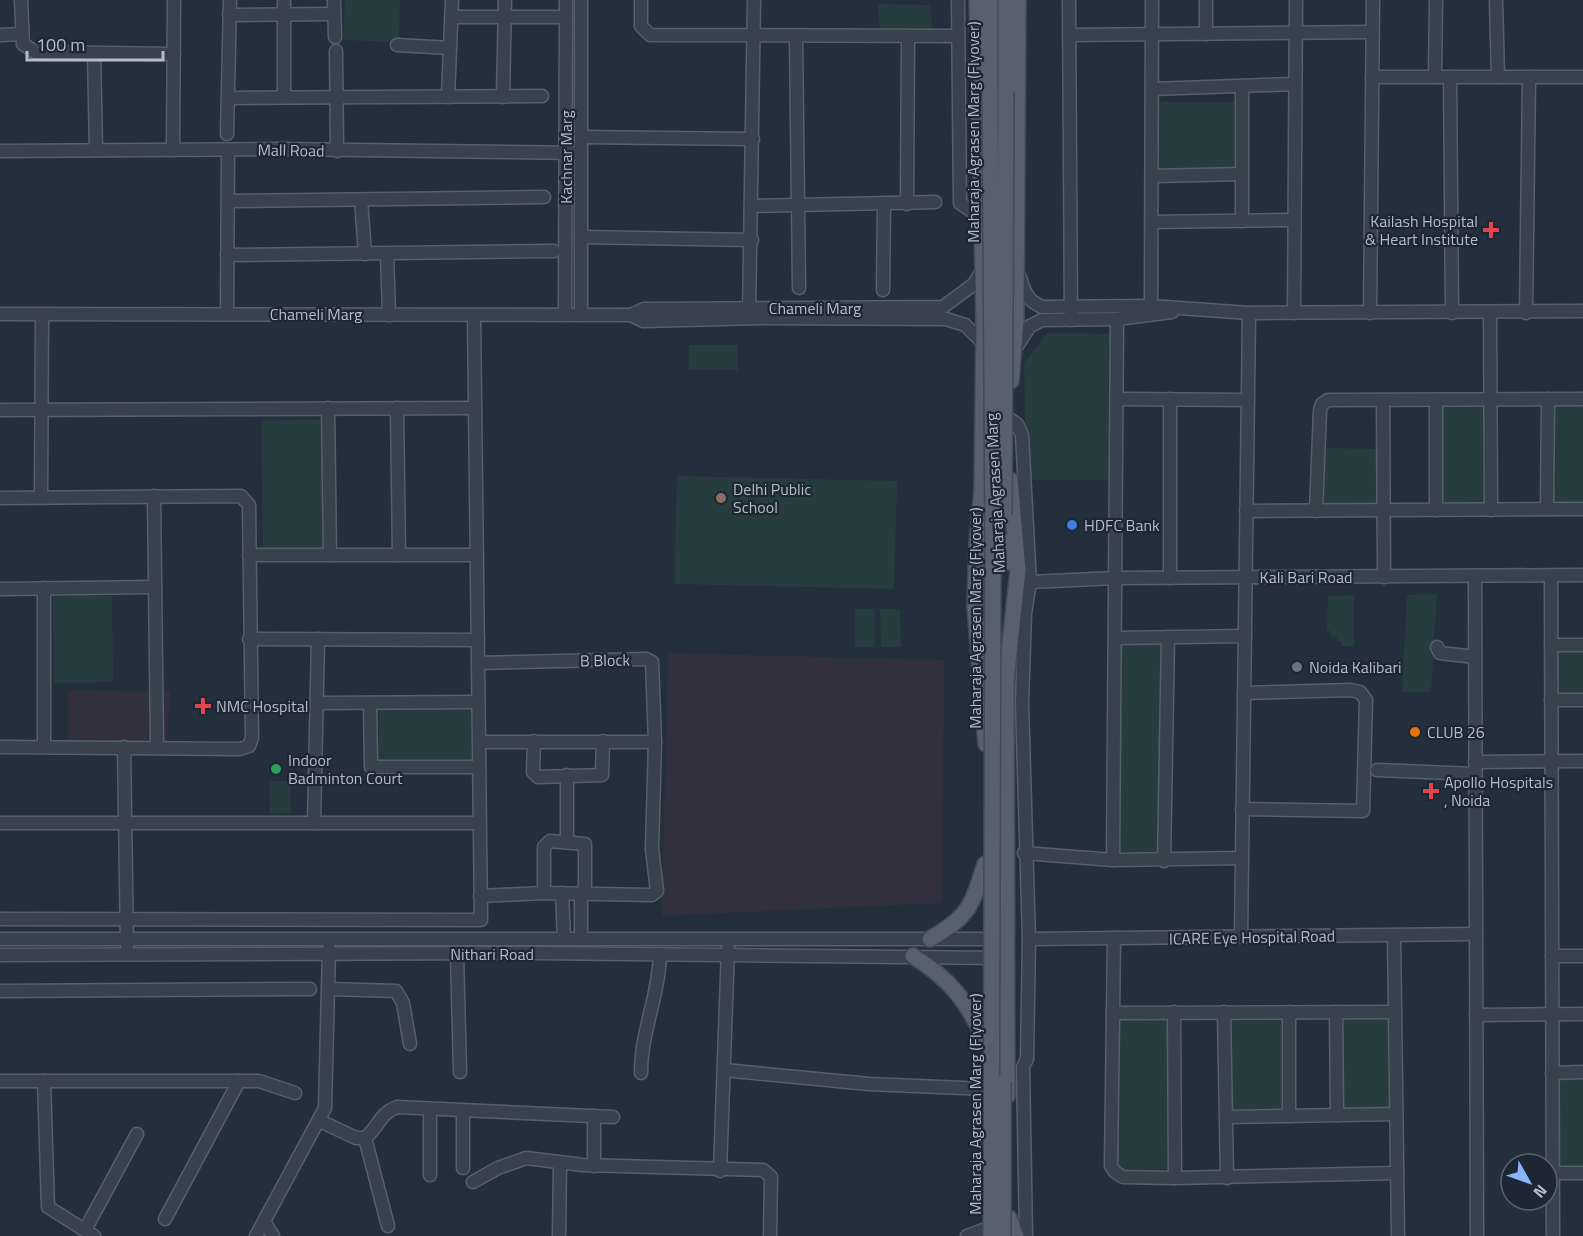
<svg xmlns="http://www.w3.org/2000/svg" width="1583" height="1236" font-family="'Titillium Web',sans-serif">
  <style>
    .medical { fill: #32303f }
    .green { fill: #263c3f }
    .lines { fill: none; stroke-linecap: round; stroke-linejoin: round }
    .minor-casing { stroke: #565f6c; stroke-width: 15 }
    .major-casing { stroke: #414a57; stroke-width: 18 }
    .minor { stroke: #38414e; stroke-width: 12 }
    .major { stroke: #56606e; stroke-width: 15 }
    .major-bridge-casing { stroke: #414a57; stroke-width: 18; stroke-linecap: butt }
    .major-bridge { stroke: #56606e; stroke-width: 15 }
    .health-dot { fill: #e0444e; stroke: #1d2633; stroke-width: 2 }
    .education-dot { fill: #8d6e63; stroke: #1d2633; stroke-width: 2 }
    .shop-dot { fill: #3f7fe0; stroke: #1d2633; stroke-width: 2 }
    .worship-dot { fill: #6b7280; stroke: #1d2633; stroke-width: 2 }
    .food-dot { fill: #e8710a; stroke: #1d2633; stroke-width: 2 }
    .leisure-dot { fill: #2e9e5b; stroke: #1d2633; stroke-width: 2 }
    .labels { text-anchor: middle; stroke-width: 4.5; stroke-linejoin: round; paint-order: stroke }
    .street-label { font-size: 16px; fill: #b4bcc9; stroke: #1d2633 }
    .poi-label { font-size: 16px; fill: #b4bcc9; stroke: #1d2633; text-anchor: start }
  </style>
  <rect width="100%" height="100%" fill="#242f3e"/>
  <g class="medical">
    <path d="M668,653L944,660L942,903L662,916Z"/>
    <path d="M68,690L170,692L167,743L68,744Z"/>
  </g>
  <g class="green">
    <path d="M345,0H400L399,42L343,40Z"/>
    <path d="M878,4L931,5L932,31H880Z"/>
    <path d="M1156,102H1239L1238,175L1155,174Z"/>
    <path d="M1047,333L1112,334L1111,480H1026L1024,363Z"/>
    <rect x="689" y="345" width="49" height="25"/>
    <path d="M1485,403L1486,505L1440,506V404Z"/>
    <rect x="1549" y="404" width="34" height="101"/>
    <path d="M323,419L325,550L263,551L261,421Z"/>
    <path d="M1325,448L1377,449L1376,505L1324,504Z"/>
    <path d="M677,476L897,481L894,589L674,584Z"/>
    <path d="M1437,594L1431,692H1402L1407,595Z"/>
    <path d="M1354,595V646H1341L1342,642L1337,641V636L1331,637V631H1327L1328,596Z"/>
    <path d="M53,596H112L113,682L54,683Z"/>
    <rect x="855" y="609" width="20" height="38"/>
    <path d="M880,609H900L901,647H881Z"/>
    <path d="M1120,643H1161L1159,852H1119Z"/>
    <path d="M1583,649V695H1556V650Z"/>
    <path d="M380,707L472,708L471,761L378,760Z"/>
    <path d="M269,781H290L291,813L270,814Z"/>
    <path d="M1230,1016H1284L1285,1112H1230Z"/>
    <path d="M1390,1016L1391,1109H1341V1017Z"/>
    <path d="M1171,1018L1172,1169H1118L1117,1019Z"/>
    <rect x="1557" y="1077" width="26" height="91"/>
  </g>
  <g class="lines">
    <g class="minor-casing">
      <g id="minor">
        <path d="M21,0L23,44L35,52L174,54"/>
        <path d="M284,0V97"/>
        <path d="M334,0L335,37"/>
        <path d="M581,0V315"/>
        <path d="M641,0V26L650,35L958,36"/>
        <path d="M958,0L960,203L982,218H989"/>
        <path d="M1069,0L1071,320"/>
        <path d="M1496,0L1498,77"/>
        <path d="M229,15L334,14"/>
        <path d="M451,17H566"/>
        <path d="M1206,34V0"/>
        <path d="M0,35L21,34"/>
        <path d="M1069,35L1372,32"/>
        <path d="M796,36L799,288"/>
        <path d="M397,45L450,48"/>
        <path d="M336,51L337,151"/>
        <path d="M94,53L96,150"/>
        <path d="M1372,77H1583"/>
        <path d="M1435,77L1436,0"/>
        <path d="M1450,77L1452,313"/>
        <path d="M1242,86V221"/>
        <path d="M1152,89L1295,84"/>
        <path d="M448,97L452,0"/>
        <path d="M503,97L505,0"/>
        <path d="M229,98L542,96"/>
        <path d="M227,134L230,0"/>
        <path d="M581,137L753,139"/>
        <path d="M173,150L174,0"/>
        <path d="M0,151L281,149L581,153"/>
        <path d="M1152,176L1242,174"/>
        <path d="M361,200L365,254"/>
        <path d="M228,201L544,197"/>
        <path d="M907,204L908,36"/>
        <path d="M752,206L935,202"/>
        <path d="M1152,222L1294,220"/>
        <path d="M581,237L752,240"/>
        <path d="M387,254L389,315"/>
        <path d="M227,255L554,251"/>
        <path d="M1020,277C1024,292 1028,301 1042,307L1151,306L1249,313L1583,311"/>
        <path d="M883,290L884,204"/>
        <path d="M1151,306L1152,0"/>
        <path d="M1294,313L1296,0"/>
        <path d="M1370,313L1373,0"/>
        <path d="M1490,313L1491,510"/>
        <path d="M1526,313L1529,77"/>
        <path d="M0,314L631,315L644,309L943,307L974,284L983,269"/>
        <path d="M227,314L228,150"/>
        <path d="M749,314L754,0"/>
        <path d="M565,315L566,0"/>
        <path d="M631,315L643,321L762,318L946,319L965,325L984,344"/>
        <path d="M1015,349L1030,326L1042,320L1117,319L1172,312"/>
        <path d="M1118,399L1248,400"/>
        <path d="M1170,399V578"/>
        <path d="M1383,400L1384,577"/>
        <path d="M328,408L330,555"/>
        <path d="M397,408L399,555"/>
        <path d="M0,410L475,408"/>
        <path d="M1008,418L1017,424L1022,435L1030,582L1025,613L1022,703L1029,939L1027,1059L1023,1067L1026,1236"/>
        <path d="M154,496L157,747"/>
        <path d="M41,497L42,314"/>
        <path d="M0,498L241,496L249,505L252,738L249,746L240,749L0,747"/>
        <path d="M1547,509L1548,399"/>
        <path d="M1436,510V400"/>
        <path d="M1246,511L1583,509"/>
        <path d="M1316,511L1320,411L1322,404L1328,400L1583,399"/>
        <path d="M249,555H477"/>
        <path d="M1475,576L1477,1236"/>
        <path d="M1551,576L1553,1236"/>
        <path d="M1030,582L1116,578L1583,575"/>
        <path d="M44,588V747"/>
        <path d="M0,589L155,587"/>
        <path d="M1116,638L1245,636"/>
        <path d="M249,639L478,640"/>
        <path d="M1551,645H1583"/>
        <path d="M1437,647L1440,653L1475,657"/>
        <path d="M478,663L646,659L652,662L655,742L652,849L657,891L652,895L544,893L480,896"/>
        <path d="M1551,700H1583"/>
        <path d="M317,703L478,702"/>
        <path d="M370,703L371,767H479"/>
        <path d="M534,741L533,772L538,777L602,775L603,741"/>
        <path d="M479,742H655"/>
        <path d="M124,747L127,946"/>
        <path d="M1475,762L1583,761"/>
        <path d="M1377,770L1475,774"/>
        <path d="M567,775V842"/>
        <path d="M1242,809L1363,811L1366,700L1360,692L1350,690L1244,693"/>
        <path d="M0,823H479"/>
        <path d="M314,823L318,639"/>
        <path d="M1024,853L1113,860L1242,858"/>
        <path d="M1113,860L1117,319"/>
        <path d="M1164,861L1168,637"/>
        <path d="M544,893V847L550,841L585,844V893"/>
        <path d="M562,893L564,939"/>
        <path d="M581,893V939"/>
        <path d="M0,919L481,920L474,315"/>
        <path d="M1394,935L1398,1236"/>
        <path d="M1241,937L1249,313"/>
        <path d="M1114,938L1111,1166L1115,1172L1123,1177L1175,1178L1397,1173"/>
        <path d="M0,939H1001"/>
        <path d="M1029,939L1476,934"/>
        <path d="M457,954L460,1072"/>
        <path d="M0,955L536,953L1000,958"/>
        <path d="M1552,956H1583"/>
        <path d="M328,989L396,991L403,1003L410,1044"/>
        <path d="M0,991L310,989"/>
        <path d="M1174,1012L1175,1178"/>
        <path d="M1224,1012L1227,1178"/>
        <path d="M1289,1012V1116"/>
        <path d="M1336,1012L1337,1115"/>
        <path d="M1113,1013L1395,1012"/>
        <path d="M1476,1015L1583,1014"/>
        <path d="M724,1070L869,1084L987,1089"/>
        <path d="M641,1073C641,1031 659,996 660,954"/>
        <path d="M1552,1073L1583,1072"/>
        <path d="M0,1081H259L295,1093"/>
        <path d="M44,1081L48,1207L94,1236"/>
        <path d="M430,1109V1175"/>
        <path d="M463,1111V1168"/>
        <path d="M594,1116V1166"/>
        <path d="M1226,1117L1396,1114"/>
        <path d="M320,1121L356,1138H365C378,1128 380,1113 397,1107L613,1117"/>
        <path d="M365,1138L388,1226"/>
        <path d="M720,1171L728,948"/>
        <path d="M1553,1173H1583"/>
        <path d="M473,1182L498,1168L526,1158L583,1165L763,1170L771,1177L770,1236"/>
        <path d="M165,1219L239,1081"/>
        <path d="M264,1221L273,1236"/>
        <path d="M85,1230L137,1134"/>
        <path d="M256,1236L325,1108L329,948"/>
        <path d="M559,1236L560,1164"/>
        <path d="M967,1236L986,1229"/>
      </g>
    </g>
    <g class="major-casing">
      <g id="major">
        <path d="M977,0L984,320L982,491L977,544L975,606L986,744"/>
        <path d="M1006,0V92"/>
        <path d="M990,92V0"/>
        <path d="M1011,381L1016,320L1018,0"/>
        <path d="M985,556L990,563L998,566L1007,562L1008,541"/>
        <path d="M930,939C969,916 971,908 985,864"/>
        <path d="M913,956C950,979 968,1002 985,1041"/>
        <path d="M1007,1096L1006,681L1018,570L1010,480"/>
        <path d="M1009,1218L1016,1236"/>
      </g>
    </g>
    <use href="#minor" class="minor"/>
    <use href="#major" class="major"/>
    <g class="major-bridge-casing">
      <g id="major-bridge">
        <path d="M990,92L993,534L991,1236"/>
        <path d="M1004,515L1006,92"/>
        <path d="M1003,1082V1236"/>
      </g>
    </g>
    <use href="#major-bridge" class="major-bridge"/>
  </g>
  <g class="health-dot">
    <path d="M1488 221h6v6h6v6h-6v6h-6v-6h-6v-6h6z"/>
    <path d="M200 697h6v6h6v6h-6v6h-6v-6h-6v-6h6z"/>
    <path d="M1428 782h6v6h6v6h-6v6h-6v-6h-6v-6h6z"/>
  </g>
  <circle class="education-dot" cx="721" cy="498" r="6"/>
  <circle class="shop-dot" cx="1072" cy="525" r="6"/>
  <circle class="worship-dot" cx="1297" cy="667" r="6"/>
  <circle class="food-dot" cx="1415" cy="732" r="6"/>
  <circle class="leisure-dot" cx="276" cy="769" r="6"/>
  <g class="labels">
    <g class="street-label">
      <text transform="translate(973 132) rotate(-90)" y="6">Maharaja Agrasen Marg (Flyover)</text>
      <text transform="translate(291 150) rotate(1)" y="6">Mall Road</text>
      <text transform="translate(566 157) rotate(-90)" y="6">Kachnar Marg</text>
      <text x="815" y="314">Chameli Marg</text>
      <text x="316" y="320">Chameli Marg</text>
      <text transform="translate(995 493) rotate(-93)" y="6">Maharaja Agrasen Marg</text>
      <text x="1306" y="583">Kali Bari Road</text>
      <text transform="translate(975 618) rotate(-90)" y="6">Maharaja Agrasen Marg (Flyover)</text>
      <text transform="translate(605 660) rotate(-1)" y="6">B Block</text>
      <text transform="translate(1252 937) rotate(-1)" y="6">ICARE Eye Hospital Road</text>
      <text x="492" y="960">Nithari Road</text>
      <text transform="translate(975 1104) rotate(-90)" y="6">Maharaja Agrasen Marg (Flyover)</text>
    </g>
    <g class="poi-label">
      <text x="1478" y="227" text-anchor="end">Kailash Hospital<tspan x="1478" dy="18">&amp; Heart Institute</tspan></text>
      <text x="733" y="495">Delhi Public<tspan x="733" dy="18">School</tspan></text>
      <text x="1084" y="531">HDFC Bank</text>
      <text x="1309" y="673">Noida Kalibari</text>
      <text x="216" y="712">NMC Hospital</text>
      <text x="1427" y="738">CLUB 26</text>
      <text x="288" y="766">Indoor<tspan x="288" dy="18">Badminton Court</tspan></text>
      <text x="1444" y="788">Apollo Hospitals<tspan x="1444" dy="18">, Noida</tspan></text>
    </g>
  </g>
  <g transform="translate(1529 1182) rotate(130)"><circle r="28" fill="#1d2633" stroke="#59626f" stroke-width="1.5"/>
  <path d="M0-4.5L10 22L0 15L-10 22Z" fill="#8ab4f8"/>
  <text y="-9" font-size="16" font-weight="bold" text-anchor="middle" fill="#b4bcc9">N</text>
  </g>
  <path d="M27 51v9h136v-9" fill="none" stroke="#b4bcc9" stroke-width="3"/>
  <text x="36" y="51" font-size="18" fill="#b4bcc9" stroke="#1d2633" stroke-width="4.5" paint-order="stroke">100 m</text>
</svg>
